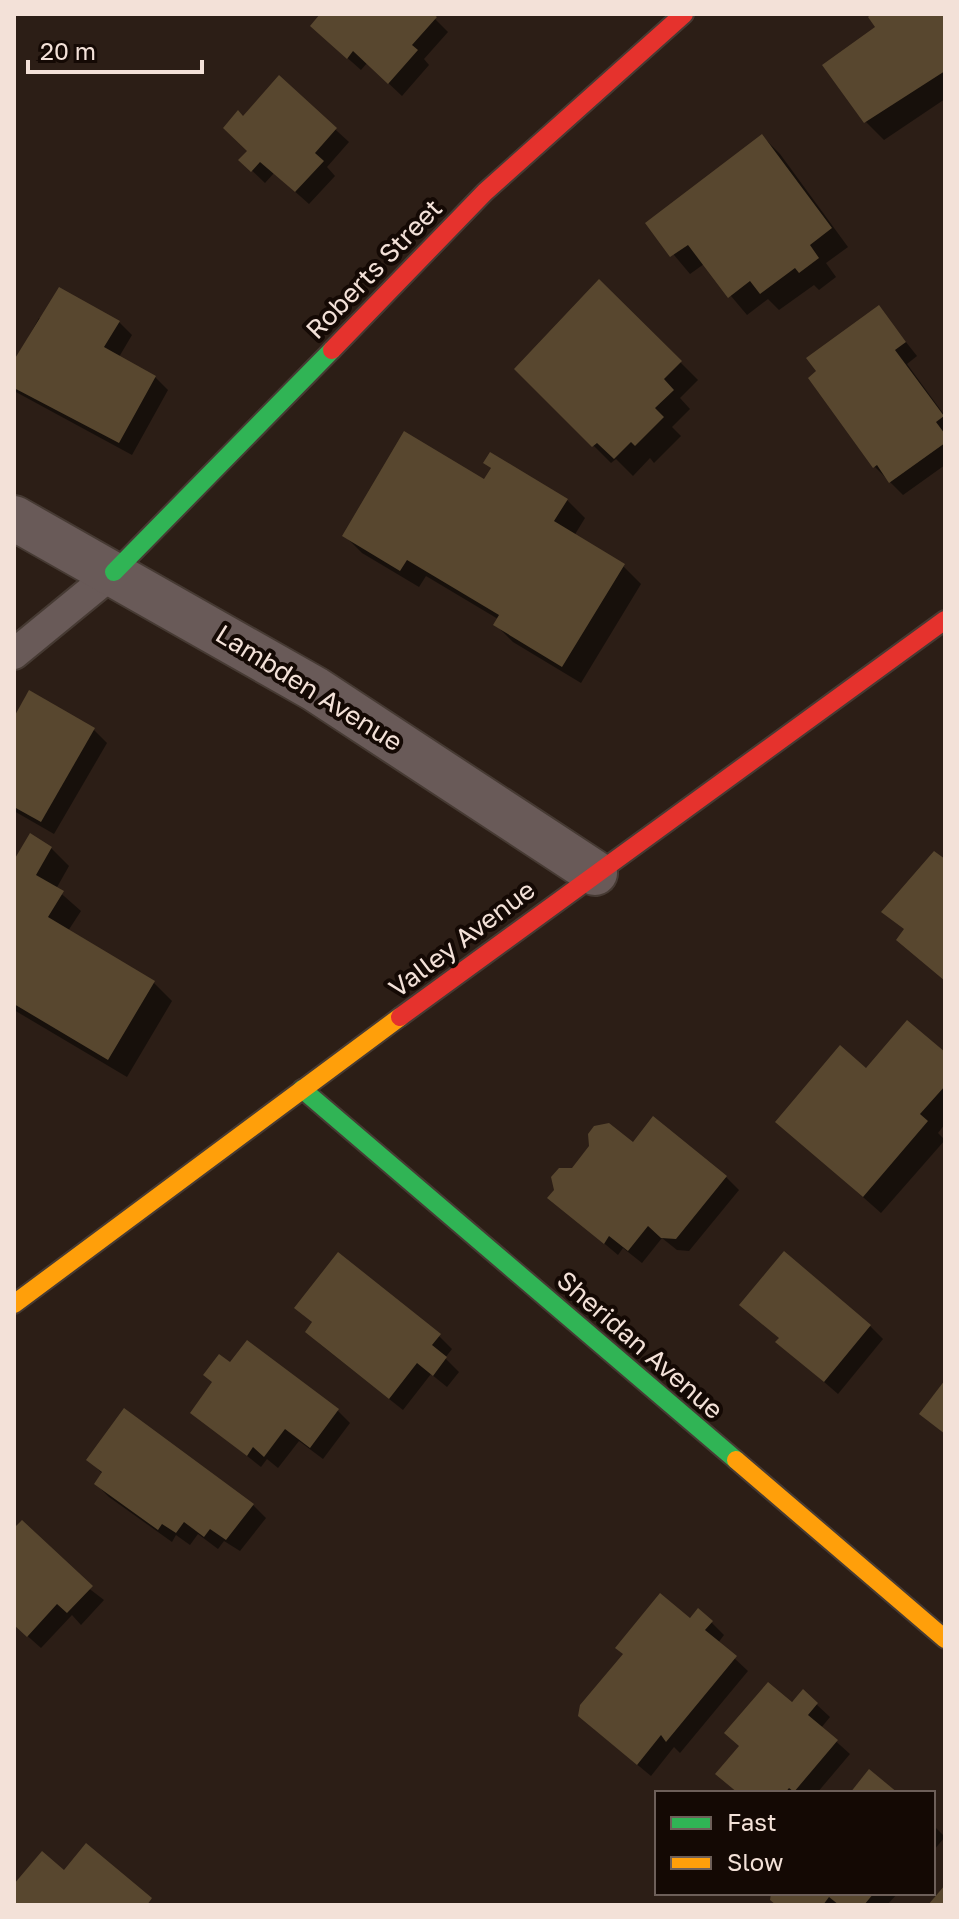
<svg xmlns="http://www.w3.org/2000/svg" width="959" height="1919" font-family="'Golos Text',sans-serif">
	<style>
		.shadow { fill: #0007 }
		.building { fill: #58472f }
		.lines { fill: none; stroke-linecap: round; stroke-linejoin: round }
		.lane-casing { stroke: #463a33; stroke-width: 34 }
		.street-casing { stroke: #463a33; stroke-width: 48 }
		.fast-casing { stroke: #463a33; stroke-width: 22 }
		.slow-casing { stroke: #463a33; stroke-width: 22 }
		.jam-casing { stroke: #463a33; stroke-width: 22 }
		.lane { stroke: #695a58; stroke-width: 30 }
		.street { stroke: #695a58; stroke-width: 44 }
		.fast { stroke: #30b455; stroke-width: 18 }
		.slow { stroke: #ff9f0a; stroke-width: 18 }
		.jam { stroke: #e5322d; stroke-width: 18 }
		.labels { text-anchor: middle; stroke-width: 8; stroke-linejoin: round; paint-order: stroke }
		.street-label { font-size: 26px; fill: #f3e1d8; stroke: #140904 }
	</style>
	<rect width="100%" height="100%" fill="#2c1e16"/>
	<!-- shadow -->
	<g class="shadow">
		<polygon points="323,14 430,14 448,32 424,59 429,65 402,96 367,63 361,70 326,39"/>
		<polygon points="875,14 945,14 945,99 884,140 866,122 878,27"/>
		<polygon points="279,78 349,142 327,167 335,176 309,204 274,173 265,183 241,160 250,151 243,118"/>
		<polygon points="762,136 780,154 848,247 826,263 836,277 819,290 814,285 779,310 768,299 747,315 704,264 690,274 648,224"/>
		<polygon points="599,281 698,380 680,398 690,409 672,427 681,436 654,463 650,458 633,476 616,459 611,463 517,369"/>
		<polygon points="879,308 917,356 907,364 945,416 945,465 903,495 874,466"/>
		<polygon points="39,318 119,322 132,335 119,357 155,377 168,390 132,455 14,391 14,364"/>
		<polygon points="485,462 567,500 585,518 574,536 623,566 641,584 581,683 513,642 495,624 498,619 426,576 419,587 362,553 344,535 484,482 492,469"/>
		<polygon points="14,721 94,730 107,743 54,834 14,811"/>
		<polygon points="51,848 69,866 56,889 81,911 68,931 154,983 172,1001 127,1077 14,1010 14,863"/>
		<polygon points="945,1055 945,1124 938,1133 945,1140 881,1213 777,1121"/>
		<polygon points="633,1145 726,1177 739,1190 689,1251 677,1250 662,1238 642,1263 623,1248 618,1255 550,1198 573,1170"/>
		<polygon points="296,1307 439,1336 452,1349 445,1358 459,1372 447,1387 431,1374 403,1410 320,1344 307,1331 314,1324"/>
		<polygon points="870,1326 883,1339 838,1394 778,1342"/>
		<polygon points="230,1365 337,1410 350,1423 323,1459 299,1441 278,1468 267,1459 261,1467 193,1413"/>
		<polygon points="89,1460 253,1505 266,1518 240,1551 224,1541 218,1549 198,1534 190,1545 176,1535 172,1542 109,1497 96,1484 103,1474"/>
		<polygon points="14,1531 104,1600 81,1625 72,1615 41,1648 14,1624"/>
		<polygon points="690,1621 711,1622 724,1635 718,1643 748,1671 680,1753 674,1747 651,1776 594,1729"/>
		<polygon points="803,1692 830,1717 821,1728 850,1754 817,1793 738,1793 741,1747"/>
		<polygon points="933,1825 945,1837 933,1851"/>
		<polygon points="773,1893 898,1893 887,1905 778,1905"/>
	</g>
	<!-- building -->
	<g class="building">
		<polygon points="320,14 433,14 437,17 412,45 418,50 388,84 353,51 347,59 310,26"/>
		<polygon points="871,14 945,14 945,71 864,123 822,65 875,27 868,17"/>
		<polygon points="279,75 337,128 315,153 324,161 295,192 260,162 251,172 238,160 247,151 223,128 238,110 243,116"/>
		<polygon points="762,134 832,228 810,245 819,258 799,273 795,268 760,294 750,281 728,298 688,245 670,257 645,223"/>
		<polygon points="599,279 682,361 664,379 674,390 655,408 664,417 635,446 631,442 614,459 597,443 592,447 514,369"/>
		<polygon points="59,287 120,321 104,347 156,376 119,443 14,388 14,360"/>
		<polygon points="879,305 906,342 895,350 944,416 936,422 945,434 945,443 889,483 877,465 873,468 808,378 816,371 806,358"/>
		<polygon points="404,431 484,479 491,468 483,463 490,452 568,499 554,521 625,564 562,667 493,625 499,615 407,560 400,571 342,536"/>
		<polygon points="29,690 95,728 41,822 14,807 14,717"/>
		<polygon points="30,833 52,847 36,875 64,891 48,917 155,981 108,1060 14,1004 14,860"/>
		<polygon points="934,851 945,859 945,981 896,940 904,929 881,912"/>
		<polygon points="907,1020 945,1052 945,1086 920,1114 928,1121 863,1197 775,1122 840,1045 866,1068"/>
		<polygon points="653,1116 727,1176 676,1239 661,1238 648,1226 628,1251 609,1236 604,1244 547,1198 554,1190 551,1177 559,1168 572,1168 589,1146 588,1134 594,1126 609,1123 633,1142"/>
		<polygon points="784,1251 871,1325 824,1382 775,1342 779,1338 739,1305"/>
		<polygon points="338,1252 441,1334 432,1345 447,1357 433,1376 417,1363 389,1399 305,1332 312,1322 294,1308"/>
		<polygon points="247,1340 339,1409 310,1448 285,1429 264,1457 253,1447 247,1456 190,1413 212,1382 203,1375 219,1354 230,1362"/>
		<polygon points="945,1380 945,1434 919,1414"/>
		<polygon points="124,1408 254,1504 226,1540 210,1529 204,1537 184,1522 176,1533 162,1524 158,1530 94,1484 102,1472 86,1460"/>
		<polygon points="22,1520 93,1586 67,1613 57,1604 27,1637 14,1625 14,1528"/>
		<polygon points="660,1593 690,1618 698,1608 713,1621 705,1630 737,1656 666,1742 661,1735 637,1765 578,1716 580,1705 623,1654 615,1648"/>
		<polygon points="768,1682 792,1702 803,1689 818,1703 808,1715 838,1740 794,1792 789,1788 785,1793 738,1793 715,1774 739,1746 724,1733"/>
		<polygon points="869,1769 898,1793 850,1793"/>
		<polygon points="86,1843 152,1898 147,1905 14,1905 14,1884 42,1851 64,1870"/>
		<polygon points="945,1885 945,1905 928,1905"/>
		<polygon points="771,1893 874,1893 864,1905 839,1905 829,1897 823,1905 776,1905 770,1900"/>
	</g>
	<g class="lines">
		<!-- lane casing -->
		<g class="lane-casing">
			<polyline id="lane" points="14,654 114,572"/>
		</g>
		<!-- street casing -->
		<g class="street-casing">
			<polyline id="street" points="14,518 315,689 595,873"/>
		</g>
		<!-- fast casing -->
		<g class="fast-casing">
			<g id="fast">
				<polyline points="114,572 332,350"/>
				<polyline points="302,1089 736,1460"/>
			</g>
		</g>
		<!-- slow casing -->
		<g class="slow-casing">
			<g id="slow">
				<polyline points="14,1304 400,1017"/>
				<polyline points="736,1460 945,1639"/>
			</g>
		</g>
		<!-- jam casing -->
		<g class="jam-casing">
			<g id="jam">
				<polyline points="332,350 485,192 684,14"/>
				<polyline points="400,1017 945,620"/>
			</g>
		</g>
		<!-- lane -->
		<use href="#lane" class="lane"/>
		<!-- street -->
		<use href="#street" class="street"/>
		<!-- fast -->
		<use href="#fast" class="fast"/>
		<!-- slow -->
		<use href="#slow" class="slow"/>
		<!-- jam -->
		<use href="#jam" class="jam"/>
	</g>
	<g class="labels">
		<!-- street labels -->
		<g class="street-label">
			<text transform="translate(374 269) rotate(-46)" y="9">Roberts Street</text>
			<text transform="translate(309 688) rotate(32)" y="9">Lambden Avenue</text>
			<text transform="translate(462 939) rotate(-37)" y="9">Valley Avenue</text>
			<text transform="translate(640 1345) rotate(41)" y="9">Sheridan Avenue</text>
		</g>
	</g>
	<!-- border -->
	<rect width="959" height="1919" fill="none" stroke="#f3e1d8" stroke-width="32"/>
	<!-- legend -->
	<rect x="655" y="1791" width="280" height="104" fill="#140904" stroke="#6d5f59" stroke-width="2"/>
	<rect x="671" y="1817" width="40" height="12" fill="#30b455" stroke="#6d5f59" stroke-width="2"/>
	<text x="727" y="1831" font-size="24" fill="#f3e1d8">Fast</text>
	<rect x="671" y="1857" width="40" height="12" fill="#ff9f0a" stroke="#6d5f59" stroke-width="2"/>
	<text x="727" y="1871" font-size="24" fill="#f3e1d8">Slow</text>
	<!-- scale -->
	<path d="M28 60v12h174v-12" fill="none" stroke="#f3e1d8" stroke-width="4"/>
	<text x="40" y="60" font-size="24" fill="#f3e1d8" stroke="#140904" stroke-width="6" paint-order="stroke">20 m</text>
</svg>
